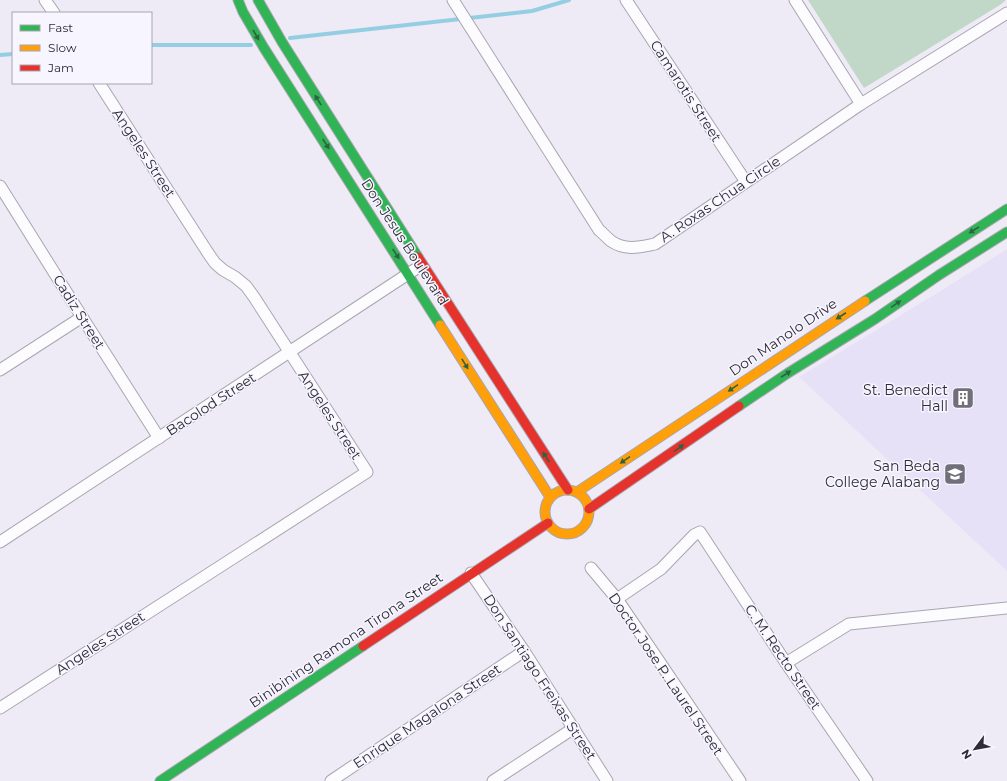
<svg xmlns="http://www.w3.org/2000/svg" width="1007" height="781" font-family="Montserrat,sans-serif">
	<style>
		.built { fill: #e7e1f8 }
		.green { fill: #c1d7c7 }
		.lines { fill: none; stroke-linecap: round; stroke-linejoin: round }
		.stream { stroke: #94cee3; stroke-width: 4 }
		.street-casing { stroke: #a8a6af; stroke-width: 13 }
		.fast-casing { stroke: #a8a6af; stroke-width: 11 }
		.slow-casing { stroke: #a8a6af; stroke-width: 11 }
		.jam-casing { stroke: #a8a6af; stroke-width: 11 }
		.street { stroke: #fcfcfe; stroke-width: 11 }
		.fast { stroke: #30b455; stroke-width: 9 }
		.slow { stroke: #ff9f0a; stroke-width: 9 }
		.jam { stroke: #e5322d; stroke-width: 9 }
		.oneway { fill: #2f6242 }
		.labels { text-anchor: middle; stroke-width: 3; stroke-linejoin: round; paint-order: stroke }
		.street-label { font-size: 14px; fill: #2e2c35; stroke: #f7f5ff }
		.poi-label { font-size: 14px; fill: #2e2c35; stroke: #f7f5ff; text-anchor: end }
	</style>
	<rect width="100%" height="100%" fill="#eeebf7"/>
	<!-- built -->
	<polygon class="built" points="1007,249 1007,571 799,377 947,287"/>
	<!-- green -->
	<polygon class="green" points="808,0 1006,0 1000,5 864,88"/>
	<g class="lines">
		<!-- stream -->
		<g class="stream">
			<polyline points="290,38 532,11 569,0"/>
			<polyline points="151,45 251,45"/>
			<polyline points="0,55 13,54"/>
		</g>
		<!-- street casing -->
		<g class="street-casing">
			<g id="street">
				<polyline points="45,0 54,13"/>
				<path d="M453 0 599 230C603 233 607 238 611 241 625 251 640 247 655 244L861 104 1007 13"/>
				<polyline points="626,0 746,182"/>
				<polyline points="795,0 861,104"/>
				<polyline points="0,186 82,317 159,438"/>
				<polyline points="0,370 82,317"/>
				<polyline points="0,542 414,270"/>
				<polyline points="591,568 617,599 740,781"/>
				<polyline points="471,573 524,651 607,781"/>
				<polyline points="617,599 661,569 694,535 700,532 786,663 867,781"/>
				<polyline points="786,663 849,624 1007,608"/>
				<polyline points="0,708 367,472 254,297 246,286 235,277 223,270 215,263 208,253 99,83"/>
				<polyline points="331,781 524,651"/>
				<polyline points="493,781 574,728"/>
			</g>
		</g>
		<!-- fast casing -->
		<g class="fast-casing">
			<g id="fast">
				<polyline points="238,0 243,12 264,48 440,325"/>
				<polyline points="258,0 282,42 418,257"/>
				<polyline points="865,301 1007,209"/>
				<polyline points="739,406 788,373 875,319 939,275 1007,232"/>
				<polyline points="160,781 363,646"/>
			</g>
		</g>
		<!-- slow casing -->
		<g class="slow-casing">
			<g id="slow">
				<polyline points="440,325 550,497"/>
				<circle cx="567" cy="512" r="22"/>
				<polyline points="577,492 865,301"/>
			</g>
		</g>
		<!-- jam casing -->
		<g class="jam-casing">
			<g id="jam">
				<polyline points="418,257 568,490"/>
				<polyline points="589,509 739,406"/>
				<polyline points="363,646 548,523"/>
			</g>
		</g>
		<!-- street -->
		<use href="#street" class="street"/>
		<!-- fast -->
		<use href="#fast" class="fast"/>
		<!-- slow -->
		<use href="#slow" class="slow"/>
		<!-- jam -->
		<use href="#jam" class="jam"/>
	</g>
	<!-- one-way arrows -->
	<defs><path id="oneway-solid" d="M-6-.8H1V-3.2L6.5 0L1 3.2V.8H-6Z"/></defs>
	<g class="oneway">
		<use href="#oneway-solid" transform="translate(256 35) rotate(60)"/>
		<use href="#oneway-solid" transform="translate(318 100) rotate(-122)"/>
		<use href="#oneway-solid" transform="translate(326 144) rotate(57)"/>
		<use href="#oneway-solid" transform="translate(974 230) rotate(148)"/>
		<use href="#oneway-solid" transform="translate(396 254) rotate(57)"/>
		<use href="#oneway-solid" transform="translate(896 304) rotate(-35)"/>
		<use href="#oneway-solid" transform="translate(841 316) rotate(147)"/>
		<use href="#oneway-solid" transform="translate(465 364) rotate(58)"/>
		<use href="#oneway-solid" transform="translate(786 374) rotate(-33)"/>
		<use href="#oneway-solid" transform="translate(733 388) rotate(146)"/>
		<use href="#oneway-solid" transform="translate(679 448) rotate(-34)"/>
		<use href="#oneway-solid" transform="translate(546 457) rotate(-123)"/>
		<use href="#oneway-solid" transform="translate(625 460) rotate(146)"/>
	</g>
	<!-- icons -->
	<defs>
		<g id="building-square" transform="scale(1.15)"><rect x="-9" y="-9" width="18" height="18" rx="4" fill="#716f79" stroke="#f7f5ff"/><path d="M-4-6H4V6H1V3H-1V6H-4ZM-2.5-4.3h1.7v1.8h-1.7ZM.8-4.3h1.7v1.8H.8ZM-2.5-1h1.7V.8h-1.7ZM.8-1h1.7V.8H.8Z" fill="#fff"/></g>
		<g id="university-square" transform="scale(1.15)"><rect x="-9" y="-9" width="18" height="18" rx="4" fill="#716f79" stroke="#f7f5ff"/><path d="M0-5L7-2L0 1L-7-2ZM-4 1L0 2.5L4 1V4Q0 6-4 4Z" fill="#fff"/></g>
	</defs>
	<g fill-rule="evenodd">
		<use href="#building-square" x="963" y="398"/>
		<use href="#university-square" x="955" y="474"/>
	</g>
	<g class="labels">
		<!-- street labels -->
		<g class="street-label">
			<text transform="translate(686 91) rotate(57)" y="5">Camarotis Street</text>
			<text transform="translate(144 153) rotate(57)" y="5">Angeles Street</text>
			<text transform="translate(720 199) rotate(-34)" y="5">A. Roxas Chua Circle</text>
			<text transform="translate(405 242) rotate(57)" y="5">Don Jesus Boulevard</text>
			<text transform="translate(79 312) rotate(58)" y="5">Cadiz Street</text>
			<text transform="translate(783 337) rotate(-34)" y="5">Don Manolo Drive</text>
			<text transform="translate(211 404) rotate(-33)" y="5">Bacolod Street</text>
			<text transform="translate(330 415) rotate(57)" y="5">Angeles Street</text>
			<text transform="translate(346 640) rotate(-34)" y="5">Binibining Ramona Tirona Street</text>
			<text transform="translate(100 643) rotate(-33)" y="5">Angeles Street</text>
			<text transform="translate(783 657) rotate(56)" y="5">C. M. Recto Street</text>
			<text transform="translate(666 674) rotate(56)" y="5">Doctor Jose P. Laurel Street</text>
			<text transform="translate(540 677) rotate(57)" y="5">Don Santiago Freixas Street</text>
			<text transform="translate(427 716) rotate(-34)" y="5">Enrique Magalona Street</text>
		</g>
		<!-- poi labels -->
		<g class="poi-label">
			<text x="948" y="395">St. Benedict<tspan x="948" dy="16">Hall</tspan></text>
			<text x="940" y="471">San Beda<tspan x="940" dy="16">College Alabang</tspan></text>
		</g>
	</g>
	<!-- legend -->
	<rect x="12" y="12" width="140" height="72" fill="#f7f5ff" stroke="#a7a5ae"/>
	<rect x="20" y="25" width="20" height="6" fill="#30b455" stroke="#a7a5ae"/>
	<text x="48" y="32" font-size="12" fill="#2e2c35">Fast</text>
	<rect x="20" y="45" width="20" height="6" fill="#ff9f0a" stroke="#a7a5ae"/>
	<text x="48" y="52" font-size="12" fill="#2e2c35">Slow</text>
	<rect x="20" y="65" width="20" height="6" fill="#e5322d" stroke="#a7a5ae"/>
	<text x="48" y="72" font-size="12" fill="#2e2c35">Jam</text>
	<!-- north arrow -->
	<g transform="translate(975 749) rotate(238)" stroke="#f7f5ff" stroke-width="3" paint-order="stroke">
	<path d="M0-3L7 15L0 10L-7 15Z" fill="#2e2c35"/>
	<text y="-6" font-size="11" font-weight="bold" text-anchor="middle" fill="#2e2c35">N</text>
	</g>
</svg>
